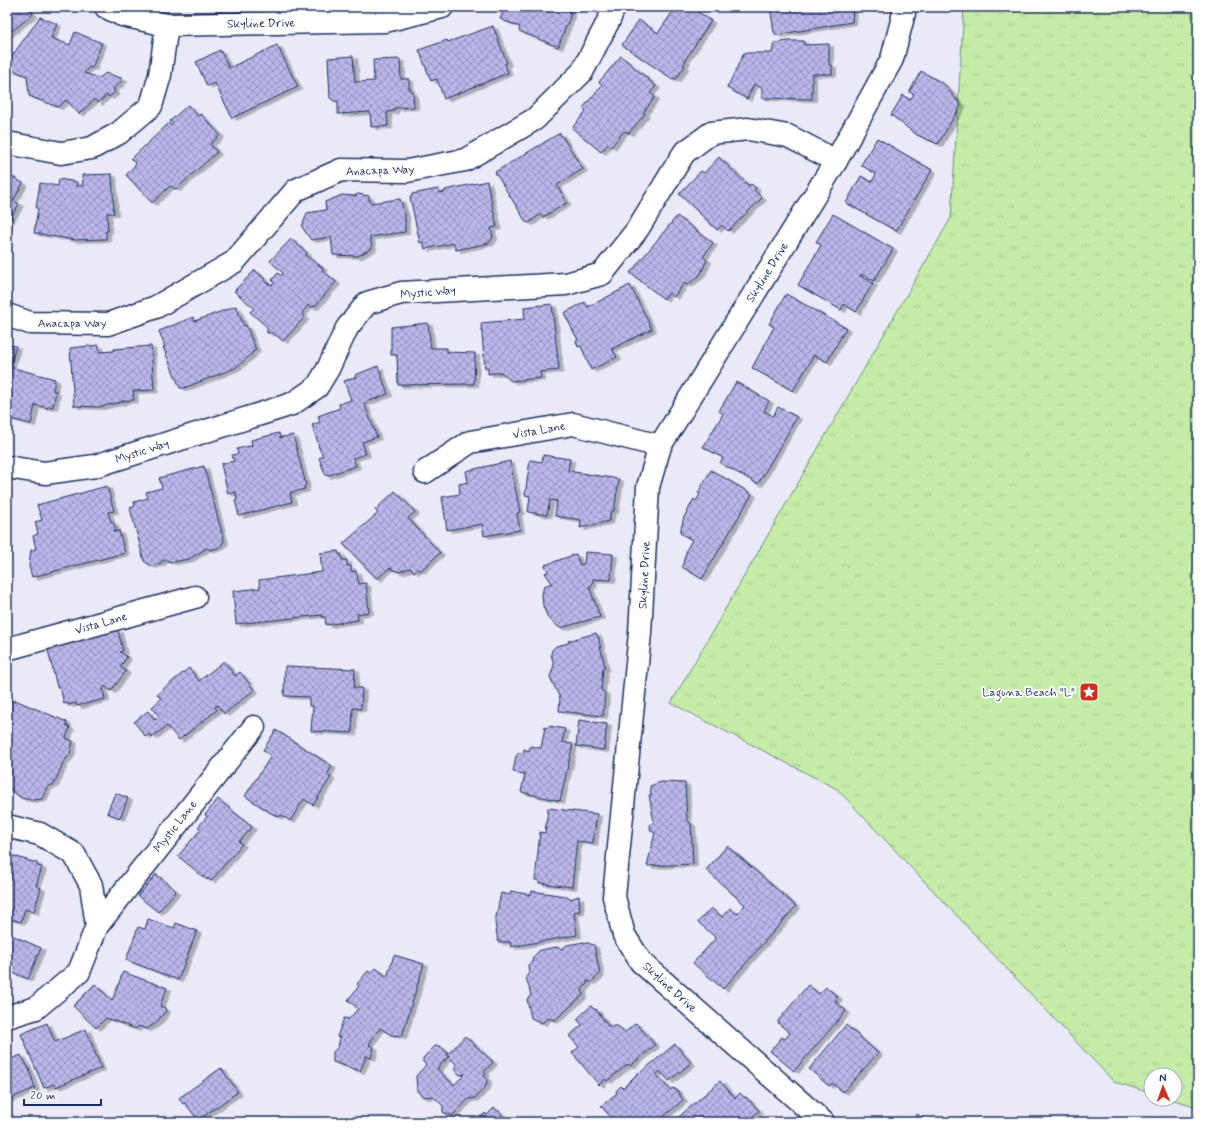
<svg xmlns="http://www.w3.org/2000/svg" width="1205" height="1129" font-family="Mynerve,sans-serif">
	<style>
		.grass { fill: url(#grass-tufts); stroke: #708e82 }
		.building { fill: url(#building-cross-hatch); stroke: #1b2f5e; fill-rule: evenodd; filter: url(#shadow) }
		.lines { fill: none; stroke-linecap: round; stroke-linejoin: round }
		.minor-casing { stroke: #1b2f5e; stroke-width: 25 }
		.minor { stroke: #fff; stroke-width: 22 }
		.labels { text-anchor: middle; stroke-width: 4; stroke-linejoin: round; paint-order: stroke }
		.street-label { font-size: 12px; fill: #1b2f5e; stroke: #fff }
		.poi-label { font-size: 12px; fill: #1b2f5e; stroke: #fff; text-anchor: end }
	</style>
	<defs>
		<pattern id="grass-tufts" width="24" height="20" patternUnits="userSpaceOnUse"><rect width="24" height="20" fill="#c4eca7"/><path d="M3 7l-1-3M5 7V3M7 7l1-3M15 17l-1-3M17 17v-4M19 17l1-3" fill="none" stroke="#a8cb92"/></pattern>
		<pattern id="building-cross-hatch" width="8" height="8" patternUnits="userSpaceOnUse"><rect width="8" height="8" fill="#bab6e8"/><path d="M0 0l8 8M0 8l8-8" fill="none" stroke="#9694bf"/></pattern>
		<filter id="shadow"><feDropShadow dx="4.5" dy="2.5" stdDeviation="0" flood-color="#0004"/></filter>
	</defs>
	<rect width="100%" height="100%" fill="#eae9f8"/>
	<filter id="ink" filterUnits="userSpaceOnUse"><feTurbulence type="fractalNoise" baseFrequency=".025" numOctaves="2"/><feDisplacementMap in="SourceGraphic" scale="8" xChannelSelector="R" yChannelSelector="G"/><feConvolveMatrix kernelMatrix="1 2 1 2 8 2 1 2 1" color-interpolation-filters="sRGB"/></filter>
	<g filter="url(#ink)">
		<!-- grass -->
		<polygon class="grass" points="964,7 1198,7 1198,1107 1170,1099 1175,1099 1175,1075 1151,1075 1151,1093 1114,1082 837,789 671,703 951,218"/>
		<!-- building -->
		<g class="building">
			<polygon points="7,7 27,7 33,14 7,35"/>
			<polygon points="505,7 571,7 569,13 571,14 558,47 519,31 520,27 500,19"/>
			<polygon points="676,7 691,7 711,21 685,60 686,61 683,65 685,66 676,79 673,78 672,79 622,45 639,20 658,33"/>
			<polygon points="770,7 853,7 852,22 776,35 774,32"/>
			<polygon points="40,17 57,24 51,38 70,45 75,32 102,43 92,68 89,67 84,73 99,78 106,73 124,79 113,89 115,92 109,97 107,95 98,103 95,99 79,114 66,100 58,107 29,96 27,76 7,68 7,63"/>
			<polygon points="493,26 507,63 505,64 508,73 444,99 437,79 431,81 419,50 447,40 448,42"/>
			<polygon points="788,41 804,41 804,45 829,44 829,65 832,65 832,74 812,74 812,99 762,98 762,88 754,84 747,99 727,88 744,53 772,53 774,43"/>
			<polygon points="277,45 298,87 232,118 215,83 207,86 196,62 220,50 229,68"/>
			<polygon points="353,56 355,82 374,81 373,60 400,59 401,79 409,79 409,87 411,92 413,92 414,107 394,108 394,111 387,112 388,126 371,127 370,112 338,114 338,101 334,101 330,98 328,58"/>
			<polygon points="621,56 656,86 650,93 655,97 643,113 645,114 629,133 624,131 611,147 608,144 601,152 572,128 586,111 583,108 602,85 599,82"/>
			<polygon points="921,71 944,84 961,105 938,144 917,135 891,115 903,95 910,100 914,94 909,92"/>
			<polygon points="188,105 198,116 201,114 220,135 210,144 217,152 176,189 170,186 152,203 126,175 136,164 131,159 169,123 171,126 173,124 170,121"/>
			<polygon points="560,133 583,169 557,185 567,203 543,217 541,214 529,223 526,222 495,172"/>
			<polygon points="877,138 932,170 896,231 846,203 861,176 872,182 876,174 861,165"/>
			<polygon points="719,157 749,186 751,184 756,188 754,190 762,198 728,231 722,225 717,230 679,194 701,171 704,173"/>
			<polygon points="7,174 23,183 13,201 19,204 7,224"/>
			<polygon points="112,174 114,213 107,213 108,231 106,231 106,239 75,240 34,233 38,209 36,208 40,183 58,186 59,179 77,182 76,186 83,186 82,175"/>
			<polygon points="487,181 497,227 491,228 493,237 489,243 456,250 454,243 425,249 423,242 420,243 410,197 412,196 412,194 438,189 439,193 445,192 445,190"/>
			<polygon points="358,194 369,196 370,203 400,199 405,214 405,232 370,237 372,248 358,256 333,255 331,237 311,240 302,227 307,213 326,210 325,202 342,195 354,196"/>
			<polygon points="833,214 893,249 874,281 861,274 860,276 873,283 856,312 844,304 841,310 798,285 821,245 816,242"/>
			<polygon points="677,216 713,243 703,257 707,260 700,275 687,285 684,283 674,297 669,293 664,299 630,273"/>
			<polygon points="291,239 307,253 305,255 323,268 322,270 336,282 315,306 311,307 308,305 302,313 304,318 283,341 273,333 267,333 267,327 250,312 254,308 234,291 255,270 265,279 265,282 272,285 274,283 272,280 278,273 281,276 283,273 270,261"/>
			<polygon points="630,285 652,329 612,349 617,357 591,370 581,346 578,347 576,341 578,340 564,313 585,302 588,307"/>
			<polygon points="786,294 846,328 827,362 814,355 793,391 752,368 774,327 769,324"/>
			<polygon points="552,304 559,370 540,372 541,378 511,381 501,372 488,374 488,368 485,369 481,323 525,319 524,307"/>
			<polygon points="236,306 244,326 246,325 256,350 252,352 252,354 235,368 184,388 180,388 163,347 165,347 159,331 193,317 195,321"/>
			<polygon points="428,323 431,348 447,348 447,352 475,353 474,384 398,385 397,355 391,355 391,327"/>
			<polygon points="7,344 16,346 10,367 55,379 53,391 56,391 53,407 49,406 48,408 35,405 31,424 7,418"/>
			<polygon points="99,345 99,352 114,351 114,349 151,346 154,390 133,391 134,400 122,401 122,402 99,407 74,406 70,348"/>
			<polygon points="378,366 388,394 364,403 377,437 362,442 366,454 353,458 356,466 326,476 319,458 323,456 318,446 319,446 312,425 320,422 318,416 340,408 339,404 351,400 344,381 356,377 355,375"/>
			<polygon points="736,382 769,401 764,411 773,416 778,407 797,417 758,484 720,463 723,458 703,447 723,414 719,411"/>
			<polygon points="279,433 280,438 293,435 306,485 304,486 305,489 290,493 292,502 239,516 235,500 237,500 236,492 228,494 221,464 234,461 232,455 238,454 237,449 249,446 252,447 251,440"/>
			<polygon points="543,455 570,459 568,471 619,479 614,511 611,511 609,521 580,528 581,520 555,516 557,501 550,500 547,515 528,512 530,496 525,495 530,460 542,462"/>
			<polygon points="510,461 520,512 517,513 520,530 484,536 482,524 447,530 442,497 460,494 459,484 468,482 466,471"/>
			<polygon points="204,466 224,541 220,547 211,550 207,548 189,559 173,562 163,560 161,563 151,566 144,561 130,508 135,506 134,502 148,498 146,492 162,488 159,478"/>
			<polygon points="711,470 752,494 702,579 682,567 687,549 692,540 680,533 684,517 694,499 696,501 700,494 698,493"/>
			<polygon points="107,486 114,511 108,512 111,522 113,522 116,530 113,531 114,532 119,531 125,553 32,577 29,566 31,550 36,549 33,536 38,534 35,522 42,520 37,505"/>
			<polygon points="395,491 415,512 408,518 440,553 420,571 418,569 414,572 410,568 399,572 389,568 377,579 343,544 378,513 375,510"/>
			<polygon points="338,551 339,554 341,554 342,560 347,560 347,566 351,566 351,572 356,571 359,584 366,583 369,612 357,614 358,620 326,625 325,617 322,617 322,615 236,624 233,591 260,588 259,580 322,572 320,553"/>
			<polygon points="585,552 613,554 611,580 593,579 592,586 589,586 600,617 560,628 548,618 543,606 542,594 544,586 552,583 545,573 548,572 545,565 576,554 580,565 584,564"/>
			<polygon points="112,630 112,632 118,630 123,651 120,652 127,657 120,667 126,671 111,691 105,686 103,689 105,699 77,706 76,703 68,705 68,703 64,704 60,687 57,687 47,646"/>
			<polygon points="596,633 598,636 605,668 603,669 601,690 605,693 603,716 559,711 560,698 550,677 554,665 551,654 552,650 556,646 569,643 568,641"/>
			<polygon points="224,661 235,676 240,672 254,690 224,714 217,705 215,707 217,710 179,740 167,726 152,737 149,734 146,737 134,722 148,711 155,720 159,716 152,707 161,699 157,694 189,668 199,681"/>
			<polygon points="285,666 355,669 354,688 362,688 361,709 353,708 352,733 311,731 313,706 309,706 309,697 284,696"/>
			<polygon points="7,698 14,702 15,700 67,722 66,725 70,727 66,738 73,741 70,754 63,763 54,784 47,787 42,799 32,800 21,798 7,787"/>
			<polygon points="579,720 607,724 604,750 576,746"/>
			<polygon points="549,726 565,729 562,742 573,744 560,801 521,792 525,774 513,772 516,756 519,753 523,754 524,749 529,751 530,746 541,748 545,727 548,728"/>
			<polygon points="276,730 332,766 327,775 331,777 313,805 304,799 290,821 281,815 279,817 269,812 245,796 271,756 263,750"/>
			<polygon points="661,782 685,783 687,820 691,824 693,864 647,866 655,833 651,831 650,827 651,824 654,822 649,795 651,795 650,786"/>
			<polygon points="115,793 128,798 120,818 107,813"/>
			<polygon points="218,799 252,827 239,842 242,844 211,881 208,878 207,880 178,856 201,829 198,827 207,817 205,815"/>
			<polygon points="548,808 597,814 593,843 577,841 572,887 539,883 539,880 535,880 540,832 545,833"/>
			<polygon points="727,846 796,906 723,989 693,963 716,938 698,922 711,908 722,917 730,908 737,914 745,905 706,870"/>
			<polygon points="10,855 37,863 37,866 42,867 36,886 41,888 34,912 25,909 21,922 7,918 7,857 9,857"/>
			<polygon points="156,874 176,891 158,912 138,896"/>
			<polygon points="511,891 531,895 532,891 565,896 570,899 579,896 580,911 574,912 577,935 511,947 510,942 498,942 495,922 501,893 510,895"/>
			<polygon points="148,919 174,928 176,923 197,931 178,980 126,960 138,927 145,929"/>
			<polygon points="7,933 41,948 28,979 7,970"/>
			<polygon points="584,942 594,945 600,974 591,982 587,981 587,984 582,989 583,995 555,1020 547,1018 542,1023 531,1018 527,999 531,995 526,977 529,973 528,965 533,961 532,958 540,950 556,947 562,949 567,945"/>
			<polygon points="394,955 424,964 402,1036 391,1035 380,1028 371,1041 369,1045 374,1047 371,1058 365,1056 365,1060 360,1071 333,1062 333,1052 338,1047 340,1038 337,1037 344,1018 349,1019 358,1009 348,1000 359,986 357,984 368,971 371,973 376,968 387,977"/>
			<polygon points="123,972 167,988 160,1006 165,1008 166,1011 156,1023 147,1029 138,1026 136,1029 106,1018 96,1028 73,1006 95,984 112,1001"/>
			<polygon points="808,985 819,994 826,987 838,997 835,1001 846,1011 794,1071 770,1051 782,1037 785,1039 790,1033 778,1023 778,1021"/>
			<polygon points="591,1006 595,1010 596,1009 608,1026 618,1026 624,1033 636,1023 655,1045 630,1066 628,1064 607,1081 605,1079 599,1085 572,1053 579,1047 569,1036 582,1025 577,1019"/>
			<polygon points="47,1023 55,1042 86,1029 101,1068 56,1087 54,1084 44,1088 21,1034"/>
			<polygon points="846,1025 878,1053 843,1092 832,1083 829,1086 809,1069"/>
			<path d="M465 1036 493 1062 484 1072 486 1074 484 1076 487 1079 486 1086 475 1098 468 1099 453 1115H448L443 1112V1106L433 1096 423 1097 417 1091 416 1076 426 1065 423 1062V1058L435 1046H440L448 1053 447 1055ZM447 1055 456 1064V1071L460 1075 465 1074 454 1085 437 1069 448 1057Z"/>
			<polygon points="675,1044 691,1063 669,1081 660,1071 656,1075 670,1090 673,1088 677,1090 683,1100 657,1122 615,1122 601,1106 617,1093 616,1091 621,1086 623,1088 638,1073 640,1073"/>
			<polygon points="21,1055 29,1069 35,1088 7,1100 7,1061"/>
			<polygon points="221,1068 238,1092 198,1120 185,1103 183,1104 179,1098"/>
			<polygon points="720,1081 735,1098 740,1093 745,1098 746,1097 759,1111 746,1122 673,1122"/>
			<polygon points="494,1108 500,1112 506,1122 471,1122 474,1119 476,1121 485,1113 487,1115"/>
			<polygon points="7,1110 12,1121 9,1122 7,1122"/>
			<polygon points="917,1114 928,1122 910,1122"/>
		</g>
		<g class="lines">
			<!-- minor casing -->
			<g class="minor-casing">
				<g id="minor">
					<polyline points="106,7 122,15 167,25 385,21 442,7"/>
					<polyline points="7,143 61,153 92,148 119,133 151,106 160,75 167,25"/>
					<polyline points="7,315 30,323 108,324 156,307 234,262 296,190 341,170 407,171 465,160 535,119 582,72 609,20 614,7"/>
					<polyline points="7,467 45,473 95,466 292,404 317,387 328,369 347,328 367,303 401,293 566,284 602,274 637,230 684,153 711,133 748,129 788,136 836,161"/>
					<polyline points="425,472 470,442 573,424 660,446"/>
					<polyline points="7,649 195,597"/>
					<polyline points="7,826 40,834 74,854 91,885 97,926 79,972 36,1008 7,1017"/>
					<polyline points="97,926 254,727"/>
					<polyline points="823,1122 641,962 624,935 614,897 640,633 648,487 660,446 836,161 892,59 904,13 904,7"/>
				</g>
			</g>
			<!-- minor -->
			<use href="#minor" class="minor"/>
		</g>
	</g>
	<!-- icons -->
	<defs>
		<g id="sight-square" transform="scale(1)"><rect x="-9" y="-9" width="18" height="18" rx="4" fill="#c8321e" stroke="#fff"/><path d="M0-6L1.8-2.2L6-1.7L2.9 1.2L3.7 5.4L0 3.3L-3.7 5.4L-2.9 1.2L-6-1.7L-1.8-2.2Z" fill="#fff"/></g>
	</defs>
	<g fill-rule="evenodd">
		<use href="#sight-square" x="1089" y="692"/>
	</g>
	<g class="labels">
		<!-- street labels -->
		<g class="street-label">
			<text transform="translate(261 23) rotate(-1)" y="4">Skyline Drive</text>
			<text transform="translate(380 170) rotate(-2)" y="4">Anacapa Way</text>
			<text transform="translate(767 272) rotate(-58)" y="4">Skyline Drive</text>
			<text transform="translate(428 292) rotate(-5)" y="4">Mystic Way</text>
			<text x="72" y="327">Anacapa Way</text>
			<text transform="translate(539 430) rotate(-10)" y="4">Vista Lane</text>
			<text transform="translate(142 451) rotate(-18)" y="4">Mystic Way</text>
			<text transform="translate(644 575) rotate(-87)" y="4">Skyline Drive</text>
			<text transform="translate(101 623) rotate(-16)" y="4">Vista Lane</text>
			<text transform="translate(175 826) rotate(-52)" y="4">Mystic Lane</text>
			<text transform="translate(670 987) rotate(42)" y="4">Skyline Drive</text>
		</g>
		<!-- poi labels -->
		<g class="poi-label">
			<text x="1075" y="696">Laguna Beach "L"</text>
		</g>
	</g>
	<!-- margin -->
	<rect width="1205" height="1129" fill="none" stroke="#fff" stroke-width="24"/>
	<rect x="12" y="12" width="1181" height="1105" fill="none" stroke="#1b2f5e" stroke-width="1.5" filter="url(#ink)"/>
	<!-- north arrow -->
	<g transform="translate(1163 1087) rotate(358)"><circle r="19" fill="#ffffff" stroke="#a4acbf"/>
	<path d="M0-3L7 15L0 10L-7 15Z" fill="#c8321e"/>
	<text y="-6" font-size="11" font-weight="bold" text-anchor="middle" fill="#1b2f5e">N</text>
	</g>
	<!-- scale -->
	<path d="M24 1099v6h77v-6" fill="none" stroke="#1b2f5e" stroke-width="2"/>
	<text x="30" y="1099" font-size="12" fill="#1b2f5e" stroke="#ffffff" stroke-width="3" paint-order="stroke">20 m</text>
</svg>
